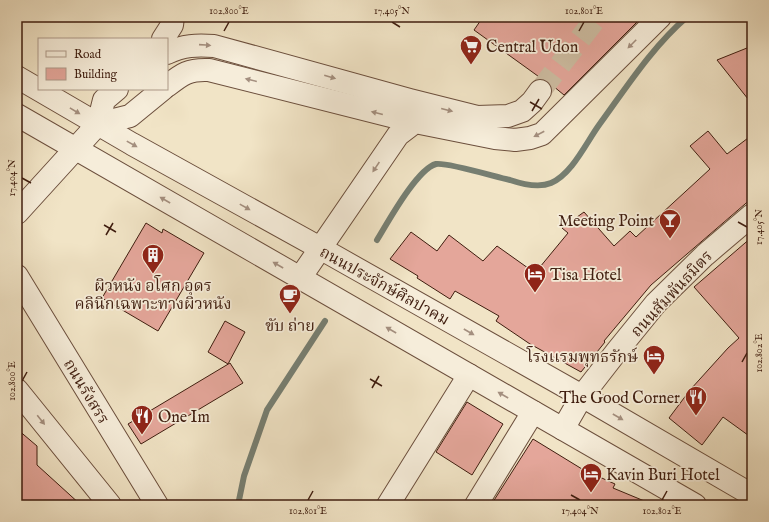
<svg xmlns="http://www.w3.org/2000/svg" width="769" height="522" font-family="'IM FELL English','Noto Serif Thai',serif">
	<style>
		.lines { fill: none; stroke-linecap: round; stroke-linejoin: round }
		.stream { stroke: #767e71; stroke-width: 6 }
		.building { fill: #e4a69a; stroke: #3f1d0f }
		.minor-tunnel { stroke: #cdbca1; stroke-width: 22; stroke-dasharray: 22 11; stroke-linecap: butt }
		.minor-casing { stroke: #6c4f3d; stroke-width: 24 }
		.minor { stroke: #f6edda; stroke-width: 22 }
		.oneway { fill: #a48f7f }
		.ticks { fill: none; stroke: #3f1d0f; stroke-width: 1.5 }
		.labels { text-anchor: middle; stroke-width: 3.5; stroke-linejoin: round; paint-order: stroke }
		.poi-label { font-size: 16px; fill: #3f1d0f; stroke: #f6edda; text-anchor: start }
		.street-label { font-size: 16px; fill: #3f1d0f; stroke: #f6edda }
		.neatline { fill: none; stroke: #3f1d0f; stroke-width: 1.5 }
		.ticks-label { font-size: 10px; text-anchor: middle; fill: #3f1d0f }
	</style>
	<rect width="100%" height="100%" fill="#f1e4c6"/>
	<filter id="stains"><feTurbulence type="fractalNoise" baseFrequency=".005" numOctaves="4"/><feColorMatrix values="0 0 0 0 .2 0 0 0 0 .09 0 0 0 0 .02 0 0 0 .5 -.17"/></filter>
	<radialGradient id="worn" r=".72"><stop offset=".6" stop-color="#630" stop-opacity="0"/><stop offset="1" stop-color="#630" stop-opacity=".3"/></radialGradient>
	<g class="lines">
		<!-- stream -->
		<g class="stream">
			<path d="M377 240C388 222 417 169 436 164 447 162 496 177 510 180 522 184 539 188 551 183 572 174 586 143 599 125 626 88 652 47 687 17"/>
			<polyline points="238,505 244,476 267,410 325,321"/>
		</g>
	</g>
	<!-- building -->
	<g class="building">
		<polygon points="483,17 642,17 564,95 547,81 542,79 474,30"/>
		<polygon points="752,46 752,104 717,60"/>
		<polygon points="708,131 727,154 752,135 752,198 651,285 604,341 605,342 581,372 530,344 496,321 499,316 455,291 450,299 417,278 418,276 390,259 411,232 437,251 449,235 483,261 497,246 535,273 568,233 562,228 584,212 614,246 630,231 636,237 710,169 690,146"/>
		<polygon points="146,223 162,233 163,229 204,253 158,331 102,298"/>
		<polygon points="752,237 752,438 723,417 702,445 669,418 690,390 728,348 739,338 694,287"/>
		<polygon points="225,321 245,332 228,364 208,352"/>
		<polygon points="230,363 243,383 141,444 128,424"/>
		<polygon points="467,402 503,424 472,475 436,452"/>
		<polygon points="17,429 37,446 37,465 81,505 17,505"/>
		<polygon points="533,439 582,469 615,484 613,488 654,505 491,505"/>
	</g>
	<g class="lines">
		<!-- minor-tunnel -->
		<polyline class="minor-tunnel" points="540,91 597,17"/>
		<!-- minor casing -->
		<g class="minor-casing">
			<g id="minor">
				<polyline points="163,39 172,25 173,17"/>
				<path d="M167 53C184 45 196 45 214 46L410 100 477 117 508 116 522 111 532 102 540 91"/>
				<polyline points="17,77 132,144 320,248 582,396 752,495"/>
				<path d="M167 86C182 74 189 69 209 70L415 122"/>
				<polyline points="17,115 695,505"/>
				<polyline points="98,124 130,116 163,89"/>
				<polyline points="17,213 98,124 104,100 117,89"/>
				<polyline points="17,276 157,505"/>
				<polyline points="300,278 398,135 415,122 495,138 515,140 530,138 542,134 660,17"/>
				<polyline points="17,390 110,505"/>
				<polyline points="563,429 582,396 617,351 656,303 705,255 752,215"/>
				<polyline points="388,505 469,375"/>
				<polyline points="476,505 533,412"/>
			</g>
		</g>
		<!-- minor -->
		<use href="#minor" class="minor"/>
	</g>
	<!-- one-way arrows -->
	<defs><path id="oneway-solid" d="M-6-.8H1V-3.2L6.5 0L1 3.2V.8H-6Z"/></defs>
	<g class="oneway">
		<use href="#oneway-solid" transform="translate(632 44) rotate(135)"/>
		<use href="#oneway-solid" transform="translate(205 45) rotate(4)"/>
		<use href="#oneway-solid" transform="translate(330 77) rotate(16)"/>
		<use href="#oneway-solid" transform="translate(251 80) rotate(-166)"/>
		<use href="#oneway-solid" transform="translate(447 110) rotate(14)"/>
		<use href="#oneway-solid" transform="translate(75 111) rotate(31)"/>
		<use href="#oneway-solid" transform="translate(377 113) rotate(-166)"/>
		<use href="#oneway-solid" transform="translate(539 134) rotate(152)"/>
		<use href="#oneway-solid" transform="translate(132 144) rotate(29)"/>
		<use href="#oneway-solid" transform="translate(376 167) rotate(124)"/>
		<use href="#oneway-solid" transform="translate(165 200) rotate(-150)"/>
		<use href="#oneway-solid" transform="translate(245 207) rotate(29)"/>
		<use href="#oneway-solid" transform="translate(278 265) rotate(-150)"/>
		<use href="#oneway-solid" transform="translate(391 330) rotate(-150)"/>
		<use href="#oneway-solid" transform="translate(469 332) rotate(30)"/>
		<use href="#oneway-solid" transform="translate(503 395) rotate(-150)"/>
		<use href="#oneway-solid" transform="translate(618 417) rotate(30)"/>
		<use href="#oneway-solid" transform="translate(41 420) rotate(51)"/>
	</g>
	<!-- ticks -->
	<path class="ticks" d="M392 22 400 27M224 31 229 22M579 31 584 22M530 102 542 109M532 111 539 99M22 178 31 183M738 222 747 227M104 225 116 232M106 235 113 223M742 362 747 353M370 379 382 386M22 381 27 372M372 388 379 376M571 495 580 500M308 500 313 491M662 500 667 491"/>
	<!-- icons -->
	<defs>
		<g id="supermarket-pin" transform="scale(1.15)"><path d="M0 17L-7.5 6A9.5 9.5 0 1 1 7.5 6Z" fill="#8f2418" stroke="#f6edda"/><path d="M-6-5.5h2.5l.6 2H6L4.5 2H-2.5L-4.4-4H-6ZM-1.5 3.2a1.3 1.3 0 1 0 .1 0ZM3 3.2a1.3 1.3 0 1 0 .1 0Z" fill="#fff"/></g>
		<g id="bar-pin" transform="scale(1.15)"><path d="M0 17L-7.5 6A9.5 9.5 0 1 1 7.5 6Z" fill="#8f2418" stroke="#f6edda"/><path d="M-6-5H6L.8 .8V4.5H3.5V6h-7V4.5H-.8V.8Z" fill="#fff"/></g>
		<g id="building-pin" transform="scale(1.15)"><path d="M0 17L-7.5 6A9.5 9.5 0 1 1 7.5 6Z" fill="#8f2418" stroke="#f6edda"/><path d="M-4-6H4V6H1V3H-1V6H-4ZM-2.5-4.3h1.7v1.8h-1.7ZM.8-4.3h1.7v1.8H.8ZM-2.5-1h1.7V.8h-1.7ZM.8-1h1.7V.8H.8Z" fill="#fff"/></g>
		<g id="hotel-pin" transform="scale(1.15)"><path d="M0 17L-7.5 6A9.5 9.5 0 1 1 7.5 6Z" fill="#8f2418" stroke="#f6edda"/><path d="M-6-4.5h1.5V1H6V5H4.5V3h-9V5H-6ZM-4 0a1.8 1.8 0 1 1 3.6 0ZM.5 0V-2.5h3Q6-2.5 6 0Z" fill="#fff"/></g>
		<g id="cafe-pin" transform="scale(1.15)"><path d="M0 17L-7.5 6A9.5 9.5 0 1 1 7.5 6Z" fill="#8f2418" stroke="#f6edda"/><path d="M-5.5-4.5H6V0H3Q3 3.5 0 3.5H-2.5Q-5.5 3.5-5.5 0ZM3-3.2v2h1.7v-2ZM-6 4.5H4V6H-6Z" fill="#fff"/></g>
		<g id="restaurant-pin" transform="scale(1.15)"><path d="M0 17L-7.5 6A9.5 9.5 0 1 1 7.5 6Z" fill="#8f2418" stroke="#f6edda"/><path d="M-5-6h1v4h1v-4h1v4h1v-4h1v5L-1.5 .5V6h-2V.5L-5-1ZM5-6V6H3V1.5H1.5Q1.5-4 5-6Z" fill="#fff"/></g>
	</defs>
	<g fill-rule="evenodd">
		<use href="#supermarket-pin" x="471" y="46"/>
		<use href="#bar-pin" x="670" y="220"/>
		<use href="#building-pin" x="153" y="255"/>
		<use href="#hotel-pin" x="535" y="274"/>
		<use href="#cafe-pin" x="290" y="295"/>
		<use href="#hotel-pin" x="654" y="356"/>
		<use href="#restaurant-pin" x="696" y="397"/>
		<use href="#restaurant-pin" x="142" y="416"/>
		<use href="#hotel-pin" x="591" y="474"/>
	</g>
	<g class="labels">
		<!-- poi labels -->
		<g class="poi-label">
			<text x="486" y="52">Central Udon</text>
			<text x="654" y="226" text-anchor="end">Meeting Point</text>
			<text x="550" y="280">Tisa Hotel</text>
			<text x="153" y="291" text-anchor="middle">ผิวหนัง อโศก อุดร<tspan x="153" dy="18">คลินิกเฉพาะทางผิวหนัง</tspan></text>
			<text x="290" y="331" text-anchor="middle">ขับ ถ่าย</text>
			<text x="638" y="362" text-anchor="end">โรงเเรมพุทธรักษ์</text>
			<text x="680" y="403" text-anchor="end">The Good Corner</text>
			<text x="158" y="422">One Im</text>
			<text x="606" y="480">Kavin Buri Hotel</text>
		</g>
		<!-- street labels -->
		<g class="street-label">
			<text transform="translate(385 285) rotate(29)" y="6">ถนนประจักษ์ศิลปาคม</text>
			<text transform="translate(671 293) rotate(-47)" y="6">ถนนสัมพันธมิตร</text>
			<text transform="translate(87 391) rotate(59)" y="6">ถนนรังสรร</text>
		</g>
	</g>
	<!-- margin -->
	<rect width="769" height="522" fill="none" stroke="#f1e4c6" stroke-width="44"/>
	<!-- legend -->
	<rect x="38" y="38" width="130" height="52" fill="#f6edda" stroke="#ad9a89"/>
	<rect x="46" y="51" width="20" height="6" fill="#f6edda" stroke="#ad9a89"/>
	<text x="74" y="58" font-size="12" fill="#3f1d0f">Road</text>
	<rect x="46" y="68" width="20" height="12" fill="#e4a69a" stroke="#ad9a89"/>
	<text x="74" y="78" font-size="12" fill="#3f1d0f">Building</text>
	<rect x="22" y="22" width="725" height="478" class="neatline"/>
	<g class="ticks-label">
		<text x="229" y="14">102.800°E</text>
		<text x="392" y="14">17.405°N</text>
		<text x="584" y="14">102.801°E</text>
		<text transform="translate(11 178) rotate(-90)" y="4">17.404°N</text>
		<text transform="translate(758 227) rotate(-90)" y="4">17.405°N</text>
		<text transform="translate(758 353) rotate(-90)" y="4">102.802°E</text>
		<text transform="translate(11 381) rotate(-90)" y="4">102.800°E</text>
		<text x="308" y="514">102.801°E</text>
		<text x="580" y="514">17.404°N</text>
		<text x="662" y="514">102.802°E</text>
	</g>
	<rect width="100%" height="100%" filter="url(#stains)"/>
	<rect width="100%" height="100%" fill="url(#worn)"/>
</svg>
